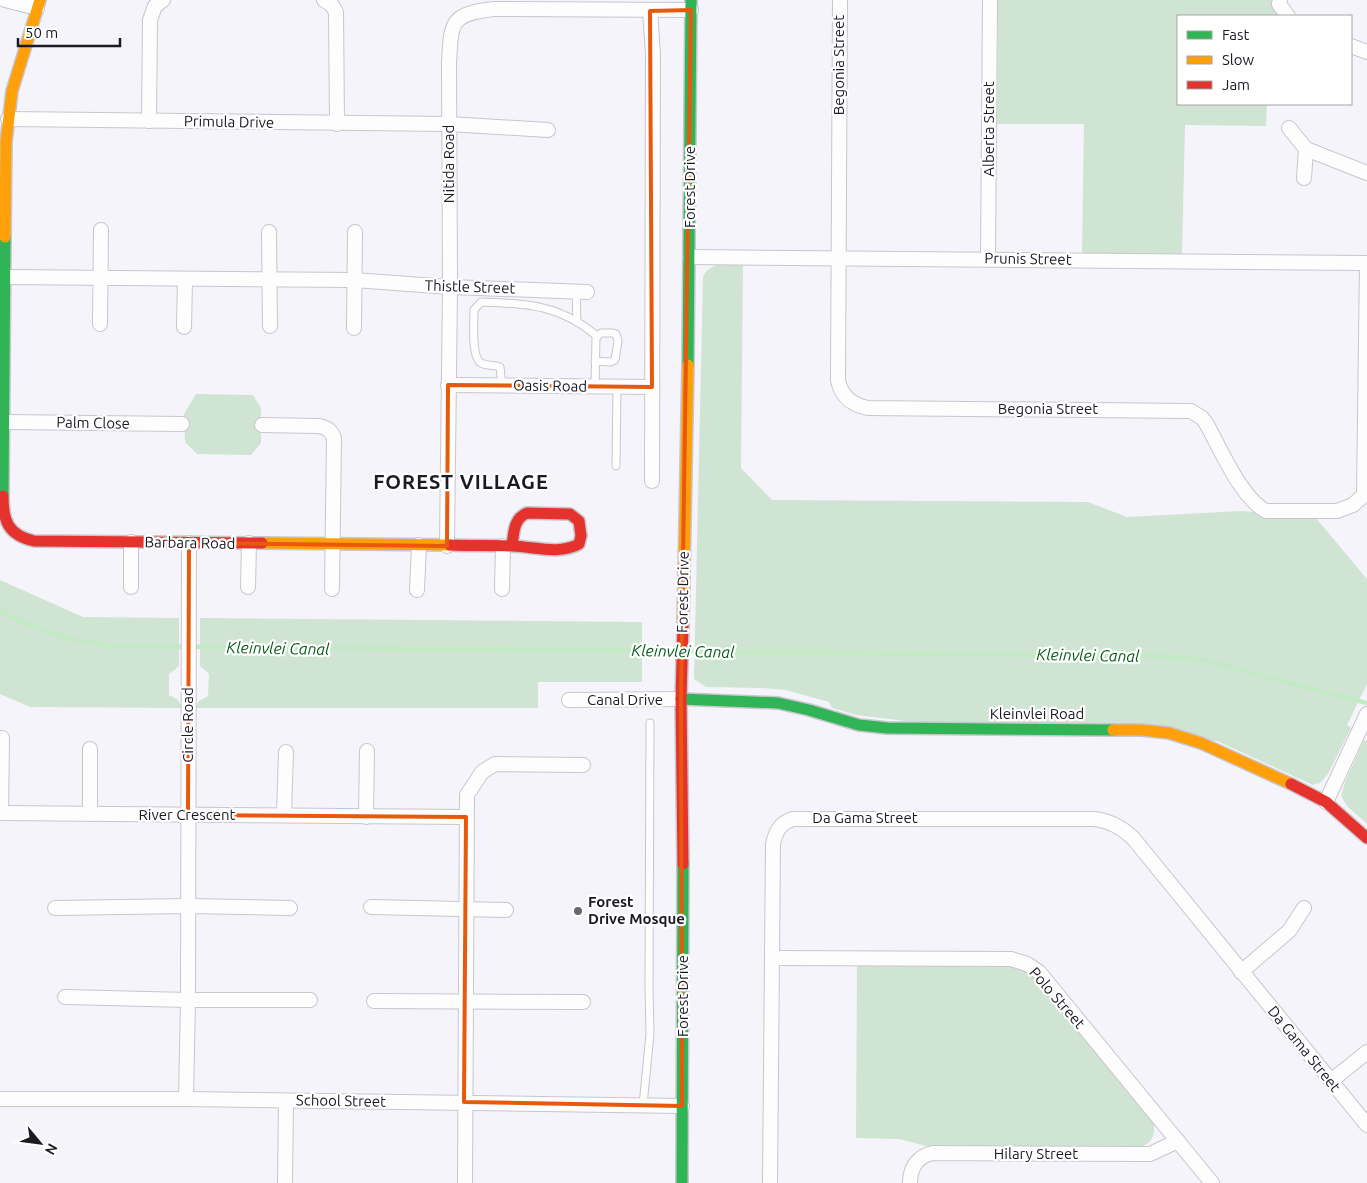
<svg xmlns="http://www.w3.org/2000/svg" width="1367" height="1183" font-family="Ubuntu,sans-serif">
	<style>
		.green { fill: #d0e4d3 }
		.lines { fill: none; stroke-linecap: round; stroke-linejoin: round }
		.stream { stroke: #c3eac5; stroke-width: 4.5 }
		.lane-casing { stroke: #c8c6cd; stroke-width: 9 }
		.street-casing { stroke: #c8c6cd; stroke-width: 16 }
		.fast-casing { stroke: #c8c6cd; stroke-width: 14 }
		.slow-casing { stroke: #c8c6cd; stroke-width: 14 }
		.jam-casing { stroke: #c8c6cd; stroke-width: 14 }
		.lane { stroke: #fefdfe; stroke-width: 7 }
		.street { stroke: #fefdfe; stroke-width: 14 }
		.fast { stroke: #30b455; stroke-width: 11 }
		.slow { stroke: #ff9f0a; stroke-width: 11 }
		.jam { stroke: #e5322d; stroke-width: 11 }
		.marked { fill: none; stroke: #e8590c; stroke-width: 4; stroke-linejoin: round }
		.poi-dot { fill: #69666f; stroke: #fff; stroke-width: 2 }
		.labels { text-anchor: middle; stroke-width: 4.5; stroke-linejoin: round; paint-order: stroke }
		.street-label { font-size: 15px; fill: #1d1a24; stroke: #fff }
		.poi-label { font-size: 15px; font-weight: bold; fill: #1d1a24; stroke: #fff; text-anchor: start }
		.water-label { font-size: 16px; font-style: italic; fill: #085c1a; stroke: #fff }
		.district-label { font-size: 20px; font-weight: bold; letter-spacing: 1px; fill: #1d1a24; stroke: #fff }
	</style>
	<rect width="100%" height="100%" fill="#f5f4fa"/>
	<!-- green -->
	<g class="green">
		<polygon points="998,0 1275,0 1280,16 1178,16 1178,104 1267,104 1266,126 1185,125 1182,254 1082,253 1084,124 997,124"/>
		<path d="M743 263 741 468 772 500 1088 502 1127 517 1241 511 1315 517 1367 579V684L1347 725 1351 728 1328 774 1320 783 1313 785 1217 741 905 721 856 715 832 708 829 702 786 690 761 688 706 687 694 679 703 276C712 261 728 264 743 263Z"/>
		<polygon points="196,394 253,395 261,408 261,443 251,455 197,454 185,442 184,414"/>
		<polygon points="0,580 83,617 179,618 179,666 169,674 169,695 178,700 182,708 30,707 0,694"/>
		<polygon points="200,618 642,622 642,682 538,682 538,708 195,708 199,701 208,696 209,674 200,666"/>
		<polygon points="1364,740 1367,741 1367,824 1347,806 1341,796 1345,782"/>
		<path d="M857 964 1014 965 1032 973 1153 1121C1156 1133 1153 1142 1142 1147H930L899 1139 856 1138Z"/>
	</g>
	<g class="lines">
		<!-- stream -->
		<g class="stream">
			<path d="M0 611C42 631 72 643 119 646L676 651"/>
			<polyline points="686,651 1163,656 1206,661 1367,703"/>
		</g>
		<!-- lane casing -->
		<g class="lane-casing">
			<g id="lane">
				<polyline points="576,291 577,322"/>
				<path d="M502 386 500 367C495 365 487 366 481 363 471 357 474 322 474 310L481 302C528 304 559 304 597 336"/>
				<polyline points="595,387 596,338 601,333 613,333 616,334 618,341 615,360 610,362 595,361"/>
				<polyline points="616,466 617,387"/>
				<polyline points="643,1105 650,1034 649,986 650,723"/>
			</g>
		</g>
		<!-- street casing -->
		<g class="street-casing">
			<g id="street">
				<polyline points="5,0 37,8"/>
				<polyline points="324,0 332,5 336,12 337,124"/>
				<path d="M840 0 838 380C841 396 852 405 868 408L1191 411 1202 418 1206 423C1220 448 1241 498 1266 511H1337L1353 505 1364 495 1367 263"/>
				<polyline points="1280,0 1279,4 1288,16"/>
				<polyline points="650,11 653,54 652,481"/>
				<polyline points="1351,46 1367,52"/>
				<polyline points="8,119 449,124 548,130"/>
				<polyline points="149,121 150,20 155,6 163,0"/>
				<polyline points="1289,128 1306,149 1367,173"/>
				<polyline points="1304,178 1306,149"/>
				<polyline points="269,232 270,326"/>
				<polyline points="690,257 1367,263"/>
				<polyline points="988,259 990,0"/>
				<polyline points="5,277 354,280 450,287 587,292"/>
				<polyline points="100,324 101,230"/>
				<polyline points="184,327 185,279"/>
				<polyline points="354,328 355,232"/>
				<polyline points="448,385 652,387"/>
				<polyline points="4,422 182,424"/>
				<path d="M262 425 319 426C327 428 331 430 334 438L332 589"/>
				<polyline points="131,542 131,587"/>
				<path d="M447 546 450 287 449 64C451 22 450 14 494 9L691 10"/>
				<polyline points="248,587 249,543"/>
				<polyline points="502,589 503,546"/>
				<polyline points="417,590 419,545"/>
				<polyline points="569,700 681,699"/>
				<polyline points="90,749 90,814"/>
				<polyline points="1326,802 1367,714"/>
				<polyline points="0,813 466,817"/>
				<polyline points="1,813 2,738"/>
				<polyline points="284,815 286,752"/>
				<polyline points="366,817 367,751"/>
				<polyline points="371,907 506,910"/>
				<polyline points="55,908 187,906 290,908"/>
				<polyline points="772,958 1011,959 1027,964 1039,972 1212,1183"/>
				<polyline points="1241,972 1289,931 1304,908"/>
				<polyline points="65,997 188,1000 310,1000"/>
				<polyline points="374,1001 583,1002"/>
				<polyline points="1331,1081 1367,1052"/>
				<polyline points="0,1099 186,1099 682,1106"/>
				<polyline points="186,1099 188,1000 189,543"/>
				<polyline points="285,1183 286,1101"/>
				<polyline points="465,1183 467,795 482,772 495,764 583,765"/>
				<path d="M770 1183 773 844C776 831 780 823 793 819H1094C1110 821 1121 827 1133 838L1367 1125"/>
				<path d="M910 1183C910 1167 918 1156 933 1153L1150 1154 1178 1141"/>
			</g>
		</g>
		<!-- fast casing -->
		<g class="fast-casing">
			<g id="fast">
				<polyline points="688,365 691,0"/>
				<polyline points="3,496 5,237"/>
				<polyline points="681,699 778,703 809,710 859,725 887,728 1113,730"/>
				<polyline points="682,1183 683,864"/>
			</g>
		</g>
		<!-- slow casing -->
		<g class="slow-casing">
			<g id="slow">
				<polyline points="5,237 6,142 12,91 40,0"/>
				<polyline points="262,543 450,545"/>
				<polyline points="683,624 688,365"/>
				<polyline points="1113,730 1141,730 1169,733 1201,743 1291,784"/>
			</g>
		</g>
		<!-- jam casing -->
		<g class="jam-casing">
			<g id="jam">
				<path d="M3 496C3 521 8 535 34 541L262 543"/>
				<path d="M450 545C471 546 492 545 513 546 535 547 559 555 579 544L581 536 579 521 570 514 527 513C513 519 514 533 512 546"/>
				<polyline points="683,624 681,699 683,864"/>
				<polyline points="1291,784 1326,802 1367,838"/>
			</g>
		</g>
		<!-- lane -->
		<use href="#lane" class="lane"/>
		<!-- street -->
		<use href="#street" class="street"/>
		<!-- fast -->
		<use href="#fast" class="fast"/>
		<!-- slow -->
		<use href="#slow" class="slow"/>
		<!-- jam -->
		<use href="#jam" class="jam"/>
	</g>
	<!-- marked area -->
	<path class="marked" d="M691 10 681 699 682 1106 464 1102 466 817 188 815 189 543 447 546 448 385 652 387 650 11Z"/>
	<!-- markers -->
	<circle class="poi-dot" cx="578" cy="911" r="5"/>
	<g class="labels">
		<!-- street labels -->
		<g class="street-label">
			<text transform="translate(839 65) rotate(-90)" y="5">Begonia Street</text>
			<text transform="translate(229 122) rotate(1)" y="5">Primula Drive</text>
			<text transform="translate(989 129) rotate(-90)" y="5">Alberta Street</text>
			<text transform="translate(449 164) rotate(-90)" y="5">Nitida Road</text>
			<text transform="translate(690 187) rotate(-90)" y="5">Forest Drive</text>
			<text transform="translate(1028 259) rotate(1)" y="5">Prunis Street</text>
			<text transform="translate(470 287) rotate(2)" y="5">Thistle Street</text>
			<text transform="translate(550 386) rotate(1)" y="5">Oasis Road</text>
			<text x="1048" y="414">Begonia Street</text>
			<text transform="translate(93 423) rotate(1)" y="5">Palm Close</text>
			<text transform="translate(190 543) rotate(1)" y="5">Barbara Road</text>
			<text transform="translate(683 592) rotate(-89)" y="5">Forest Drive</text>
			<text x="625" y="705">Canal Drive</text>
			<text x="1037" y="719">Kleinvlei Road</text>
			<text transform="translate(188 725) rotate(-90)" y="5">Circle Road</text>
			<text x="187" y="820">River Crescent</text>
			<text x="865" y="823">Da Gama Street</text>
			<text transform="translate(683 996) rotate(-90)" y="5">Forest Drive</text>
			<text transform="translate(1057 998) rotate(49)" y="5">Polo Street</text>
			<text transform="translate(1304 1049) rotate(51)" y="5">Da Gama Street</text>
			<text transform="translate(341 1101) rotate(1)" y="5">School Street</text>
			<text x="1036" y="1159">Hilary Street</text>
		</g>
		<!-- poi labels -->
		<g class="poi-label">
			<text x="588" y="907">Forest<tspan x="588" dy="17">Drive Mosque</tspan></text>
		</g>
		<!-- water labels -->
		<g class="water-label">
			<text transform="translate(278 648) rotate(1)" y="6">Kleinvlei Canal</text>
			<text transform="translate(683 651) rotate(1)" y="6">Kleinvlei Canal</text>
			<text transform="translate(1088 655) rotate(1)" y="6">Kleinvlei Canal</text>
		</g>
		<!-- district labels -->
		<g class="district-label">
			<text x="461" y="489">FOREST VILLAGE</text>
		</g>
	</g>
	<!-- legend -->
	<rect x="1177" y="15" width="175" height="90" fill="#ffffff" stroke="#a5a3a7"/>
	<rect x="1187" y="31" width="25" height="8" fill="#30b455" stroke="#a5a3a7"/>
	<text x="1222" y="40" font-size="15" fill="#1d1a24">Fast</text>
	<rect x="1187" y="56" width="25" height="8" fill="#ff9f0a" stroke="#a5a3a7"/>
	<text x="1222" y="65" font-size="15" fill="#1d1a24">Slow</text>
	<rect x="1187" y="81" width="25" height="8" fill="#e5322d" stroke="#a5a3a7"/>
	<text x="1222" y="90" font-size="15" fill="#1d1a24">Jam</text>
	<!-- north arrow -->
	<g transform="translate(40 1143) rotate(119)" stroke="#ffffff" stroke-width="4" paint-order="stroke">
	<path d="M0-4L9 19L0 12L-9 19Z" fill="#1d1a24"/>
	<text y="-8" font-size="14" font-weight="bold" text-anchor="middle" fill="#1d1a24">N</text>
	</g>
	<!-- scale -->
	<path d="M18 38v8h102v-8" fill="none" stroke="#1d1a24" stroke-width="2.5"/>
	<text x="25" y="38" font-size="15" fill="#1d1a24" stroke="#ffffff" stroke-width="4" paint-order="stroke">50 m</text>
</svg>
